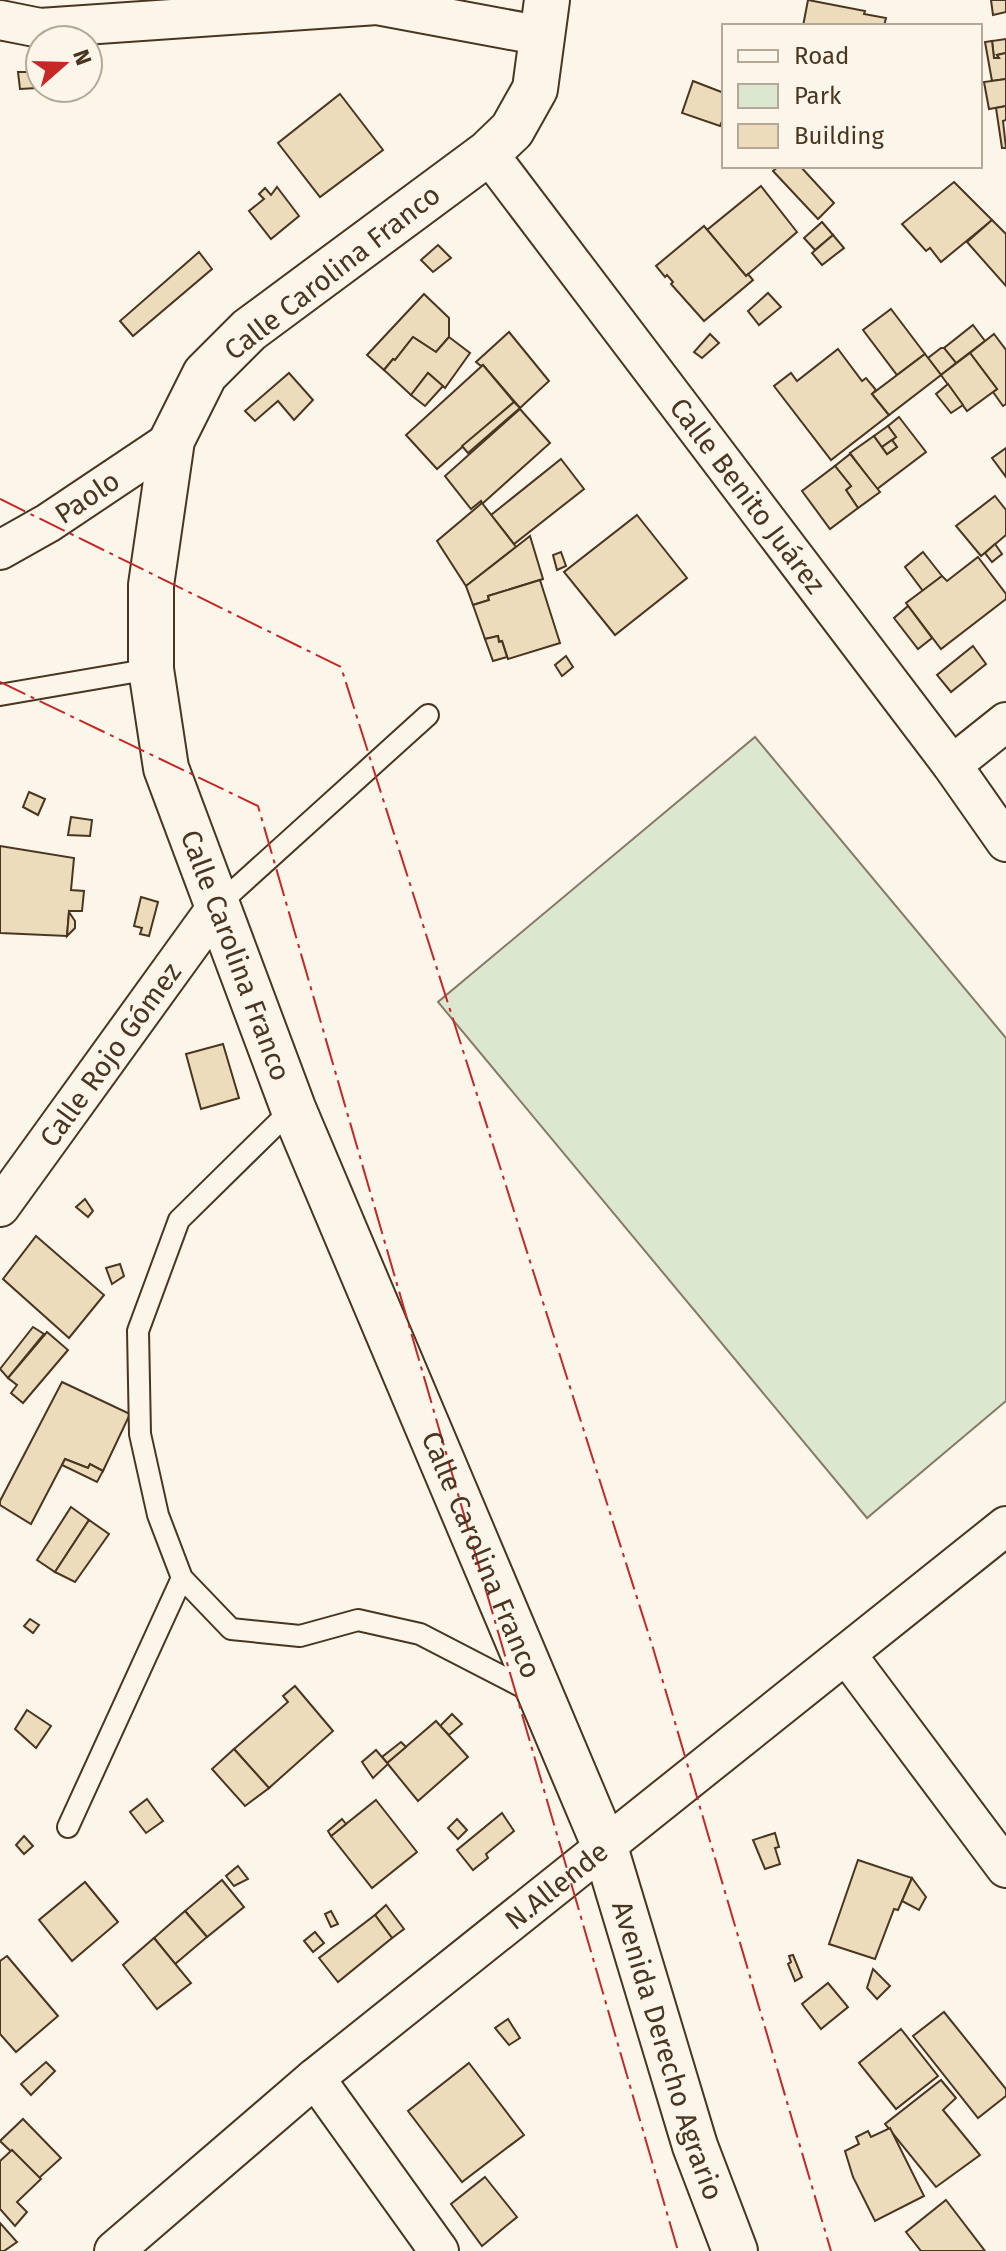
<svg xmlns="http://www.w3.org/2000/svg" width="1006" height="2251" font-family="'Fira Sans',sans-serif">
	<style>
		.green { fill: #dce7d0; stroke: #887966; stroke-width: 2 }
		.building { fill: #ecdcbc; stroke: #4a3520; stroke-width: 2 }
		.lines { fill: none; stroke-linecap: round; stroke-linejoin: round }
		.service-casing { stroke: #4a3520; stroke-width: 24 }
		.minor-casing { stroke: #4a3520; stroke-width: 42 }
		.tertiary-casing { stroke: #4a3520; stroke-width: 48 }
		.service { stroke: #fbf6e9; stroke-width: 20 }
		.minor { stroke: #fbf6e9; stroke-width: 38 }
		.tertiary { stroke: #fbf6e9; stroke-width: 44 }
		.power { stroke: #c62828; stroke-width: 2; stroke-dasharray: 28 6 4 6; stroke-linecap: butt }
		.labels { text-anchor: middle; stroke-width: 6; stroke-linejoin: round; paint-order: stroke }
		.street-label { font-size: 28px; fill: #4a3520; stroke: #fbf6e9 }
	</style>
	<rect width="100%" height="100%" fill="#fbf6e9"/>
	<!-- green -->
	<polygon class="green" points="755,737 1006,1038 1006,1401 867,1518 438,1002"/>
	<!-- building -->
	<g class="building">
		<polygon points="808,0 865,11 864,14 886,18 884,26 803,26"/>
		<polygon points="991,0 1006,0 1006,12 993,15"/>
		<polygon points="1006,39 1006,53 997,55 999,58 994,58 992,41"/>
		<polygon points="992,41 994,58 999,58 997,55 1006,53 1006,79 992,81 985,42"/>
		<polygon points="18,72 35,72 37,88 20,89"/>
		<polygon points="1006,79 1006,106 989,109 984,82"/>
		<polygon points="693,81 724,93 724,117 720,126 682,113"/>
		<polygon points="340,94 383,150 320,197 278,143"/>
		<polygon points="1006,106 1006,120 1003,121 1006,148 1002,148 996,108"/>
		<polygon points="779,166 800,166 834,203 818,219 773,171"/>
		<polygon points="954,182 992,220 941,262 930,248 926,251 902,224"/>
		<polygon points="761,186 797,232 746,276 707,230"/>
		<polygon points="277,187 299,216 271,239 249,211 264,199 259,194 265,188 271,195"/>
		<polygon points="992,220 1006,234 1006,286 967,242"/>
		<polygon points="822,222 833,235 815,250 804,238"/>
		<polygon points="704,226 746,276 748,274 753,280 704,321 671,284 673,282 667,275 665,277 656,266"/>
		<polygon points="833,235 844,248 822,265 812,253"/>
		<polygon points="438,245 451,258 433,272 421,260"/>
		<polygon points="199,252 212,269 133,336 120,321"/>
		<polygon points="768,293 781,307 759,325 748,311"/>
		<polygon points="424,294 449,318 449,337 436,352 413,337 395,360 393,359 384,370 367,355"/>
		<polygon points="891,309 925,354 897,375 863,330"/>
		<polygon points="973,325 985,341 956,363 944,348"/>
		<polygon points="509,332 549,381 520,408 483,365 481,366 476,362"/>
		<polygon points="710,334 719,343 702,358 694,352"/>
		<polygon points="994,334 1006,350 1006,404 1003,406 993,392 997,389 970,353"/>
		<polygon points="413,337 436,352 449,337 470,353 445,388 428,373 411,395 384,370 393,359 395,360"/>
		<polygon points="941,348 944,348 956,363 941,375 928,358"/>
		<polygon points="838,349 862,381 866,378 876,390 872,394 889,415 831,460 774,386 791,373 797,381"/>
		<polygon points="970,353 997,389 967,411 941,375"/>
		<polygon points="925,354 941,375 889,415 872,394"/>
		<polygon points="483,365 514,402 437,469 406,435"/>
		<polygon points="289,373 313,400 294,420 278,401 255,421 245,411"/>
		<polygon points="428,373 443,386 425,406 411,395"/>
		<polygon points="948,384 963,405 951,413 936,394"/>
		<polygon points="514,402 520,408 468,453 462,446"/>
		<polygon points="520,409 550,443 482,504 481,501 471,509 445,476"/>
		<polygon points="899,417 926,452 877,489 850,453 874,436 887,454 897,447 892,440 896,437 888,426"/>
		<polygon points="888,426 896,437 882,447 874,436"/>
		<polygon points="892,440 897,447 887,454 882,447"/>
		<polygon points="1006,448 1006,477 992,458"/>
		<polygon points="850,454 880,492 858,508 846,490 851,486 835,466"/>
		<polygon points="561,459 584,489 514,544 491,515"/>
		<polygon points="835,466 851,486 846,490 858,508 830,529 802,491"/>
		<polygon points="995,496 1006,510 1006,535 981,556 956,526"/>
		<polygon points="482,503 516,547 466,586 437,541"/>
		<polygon points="637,515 687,578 615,635 564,572"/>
		<polygon points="530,536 543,579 488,596 489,600 473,605 466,586"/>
		<polygon points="995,544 1002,554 992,562 985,553"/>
		<polygon points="561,552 566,566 557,570 553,555"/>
		<polygon points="923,552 942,576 923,591 905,567"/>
		<polygon points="978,557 1006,594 1006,599 941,649 906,603 942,576 947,581"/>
		<polygon points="540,580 560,643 508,659 502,641 499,642 498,636 485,639 473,605 489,600 488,596"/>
		<polygon points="908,606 932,638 918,649 894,618"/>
		<polygon points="498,636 499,642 502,641 507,657 493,661 485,639"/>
		<polygon points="973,646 986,664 951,692 937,675"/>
		<polygon points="566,656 573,667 562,676 555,665"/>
		<polygon points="29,792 45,799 38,815 23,807"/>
		<polygon points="71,817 92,820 90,836 68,835"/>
		<polygon points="0,846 74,858 71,890 84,891 82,911 69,911 67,936 0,933"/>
		<polygon points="141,897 158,902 149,936 140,934 142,928 134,926"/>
		<polygon points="69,912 75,921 75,928 67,936"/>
		<polygon points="223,1044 239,1098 201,1109 186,1054"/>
		<polygon points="85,1199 93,1211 88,1217 76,1207"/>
		<polygon points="36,1236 104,1295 69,1338 3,1279"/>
		<polygon points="120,1264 124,1276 112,1284 106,1268"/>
		<polygon points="33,1327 44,1334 8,1378 0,1369"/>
		<polygon points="47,1332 68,1350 23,1403 11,1393 17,1385 8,1378"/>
		<polygon points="62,1382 130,1414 103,1471 90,1464 88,1468 65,1459 31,1524 0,1505 0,1501"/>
		<polygon points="65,1459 88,1468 90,1464 103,1471 97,1482 62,1465"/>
		<polygon points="71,1507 89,1520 55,1572 37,1560"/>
		<polygon points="89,1520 109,1534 75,1582 55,1572"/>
		<polygon points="30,1619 39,1625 33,1633 24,1626"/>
		<polygon points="295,1686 333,1731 269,1788 234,1749 288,1702 283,1696"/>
		<polygon points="27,1710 51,1726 36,1748 15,1729"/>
		<polygon points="452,1714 462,1724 449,1735 440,1726"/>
		<polygon points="436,1721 468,1757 418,1801 387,1763"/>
		<polygon points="401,1742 406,1747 387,1763 382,1757"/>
		<polygon points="234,1749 269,1788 245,1806 212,1769"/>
		<polygon points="376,1750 388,1764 373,1778 362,1762"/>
		<polygon points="147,1799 163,1821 146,1833 130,1812"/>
		<polygon points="376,1800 417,1852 372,1888 331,1836"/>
		<polygon points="502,1813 514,1831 486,1854 488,1858 473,1870 457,1850"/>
		<polygon points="342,1819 346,1824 331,1836 328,1831"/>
		<polygon points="457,1819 467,1830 458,1839 448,1828"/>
		<polygon points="775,1833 779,1847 775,1848 780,1864 765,1869 753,1840"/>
		<polygon points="24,1836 33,1846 24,1854 16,1845"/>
		<polygon points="858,1860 912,1878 898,1910 894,1909 875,1959 829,1944"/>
		<polygon points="238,1866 248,1879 234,1886 226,1876"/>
		<polygon points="912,1878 926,1897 919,1910 902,1901"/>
		<polygon points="222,1880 244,1907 207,1937 185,1911"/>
		<polygon points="85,1882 118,1922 72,1961 39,1920"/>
		<polygon points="386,1905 404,1929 392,1938 375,1915"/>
		<polygon points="185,1911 207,1937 175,1964 154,1938"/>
		<polygon points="331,1911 338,1924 331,1927 325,1914"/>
		<polygon points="375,1915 392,1938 338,1982 319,1958"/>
		<polygon points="315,1932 324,1943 313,1952 304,1941"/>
		<polygon points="154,1938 191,1983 157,2009 123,1965"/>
		<polygon points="793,1955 802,1977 795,1981 788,1964 791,1962 789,1956"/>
		<polygon points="7,1956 58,2016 16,2052 0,2034 0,1961"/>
		<polygon points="873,1969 890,1986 877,1999 867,1988"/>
		<polygon points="828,1983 848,2007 821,2029 802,2004"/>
		<polygon points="944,2012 1006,2089 1006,2096 978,2118 913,2036"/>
		<polygon points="508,2019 520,2038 509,2045 495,2028"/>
		<polygon points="901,2029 938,2076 896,2109 859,2063"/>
		<polygon points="46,2062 55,2071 31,2095 21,2084"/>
		<polygon points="469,2063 524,2135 462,2182 408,2111"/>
		<polygon points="941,2080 956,2098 943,2110 980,2155 936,2187 885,2124"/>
		<polygon points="23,2119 61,2158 39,2178 0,2141"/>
		<polygon points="890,2128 924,2196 875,2221 853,2177 845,2151 859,2144 856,2137 868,2131 871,2137"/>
		<polygon points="12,2150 41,2179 17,2202 27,2212 15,2226 0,2209 0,2161"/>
		<polygon points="485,2177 517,2217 482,2246 451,2204"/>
		<polygon points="946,2200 985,2251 921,2251 906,2232"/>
		<polygon points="0,2223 17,2242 4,2251 0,2251"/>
	</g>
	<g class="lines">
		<!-- service casing -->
		<g class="service-casing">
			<g id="service">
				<polyline points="0,695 151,669"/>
				<polyline points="219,904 428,715"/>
				<polyline points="293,1108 179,1220 138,1331 140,1434 158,1515 182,1578 231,1629 300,1636 358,1620 420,1634 534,1693"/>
				<polyline points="68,1827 182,1578"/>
			</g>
		</g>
		<!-- minor casing -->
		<g class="minor-casing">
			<g id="minor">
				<polyline points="0,20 40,28 377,5 543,36"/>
				<path id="s1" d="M488 153 952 765 1006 842"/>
				<path id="s2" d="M0 550 48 523 172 440"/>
				<polyline points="952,765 1006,722"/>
				<path id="s3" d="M0 1207 219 904"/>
				<polyline points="846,1654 1006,1868"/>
				<polyline points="315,2078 439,2251"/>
				<path id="s4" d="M114 2251 315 2078 1006 1526"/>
			</g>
		</g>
		<!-- tertiary casing -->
		<g class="tertiary-casing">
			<g id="tertiary">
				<path id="s5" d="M547 0 535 89 512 130 488 153 249 330 205 374 172 440 151 585V669L166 768 293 1108 605 1847 695 2146 735 2251"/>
			</g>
		</g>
		<!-- service -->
		<use href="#service" class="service"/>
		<!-- minor -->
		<use href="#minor" class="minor"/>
		<!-- tertiary -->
		<use href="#tertiary" class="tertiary"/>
		<!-- power -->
		<g class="power">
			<polyline points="0,499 341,667 653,1648 831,2251"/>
			<polyline points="0,682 258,806 678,2251"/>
		</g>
	</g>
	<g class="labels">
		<!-- street labels -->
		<g class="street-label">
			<text transform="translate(332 272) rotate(-38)" y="10">Calle Carolina Franco</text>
			<text dy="10" stroke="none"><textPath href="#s1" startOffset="430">Calle Benito Juárez</textPath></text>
			<text dy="10" stroke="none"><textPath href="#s2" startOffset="102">Paolo</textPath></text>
			<text dy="10" stroke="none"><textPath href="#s5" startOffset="1134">Calle Carolina Franco</textPath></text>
			<text dy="10" stroke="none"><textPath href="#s3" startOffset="188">Calle Rojo Gómez</textPath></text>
			<text dy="10" stroke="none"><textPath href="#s5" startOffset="1782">Calle Carolina Franco</textPath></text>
			<text dy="10" stroke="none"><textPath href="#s4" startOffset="574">N.Allende</textPath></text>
			<text dy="10" stroke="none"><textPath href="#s5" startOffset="2312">Avenida Derecho Agrario</textPath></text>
		</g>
	</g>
	<!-- legend -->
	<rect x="722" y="24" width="260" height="144" fill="#fbf6e9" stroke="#b4a999" stroke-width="2"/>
	<rect x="738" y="50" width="40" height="12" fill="#fbf6e9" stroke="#b4a999" stroke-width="2"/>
	<text x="794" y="64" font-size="24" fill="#4a3520">Road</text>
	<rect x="738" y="84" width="40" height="24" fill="#dce7d0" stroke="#b4a999" stroke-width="2"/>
	<text x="794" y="104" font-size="24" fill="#4a3520">Park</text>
	<rect x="738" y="124" width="40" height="24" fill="#ecdcbc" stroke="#b4a999" stroke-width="2"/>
	<text x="794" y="144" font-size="24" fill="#4a3520">Building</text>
	<!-- north arrow -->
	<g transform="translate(64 64) rotate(70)"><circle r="38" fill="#fbf6e9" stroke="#b4a999" stroke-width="2"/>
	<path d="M0-6L14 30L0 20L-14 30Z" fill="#c62828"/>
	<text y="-12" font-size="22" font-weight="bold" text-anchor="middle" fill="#4a3520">N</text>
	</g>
</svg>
